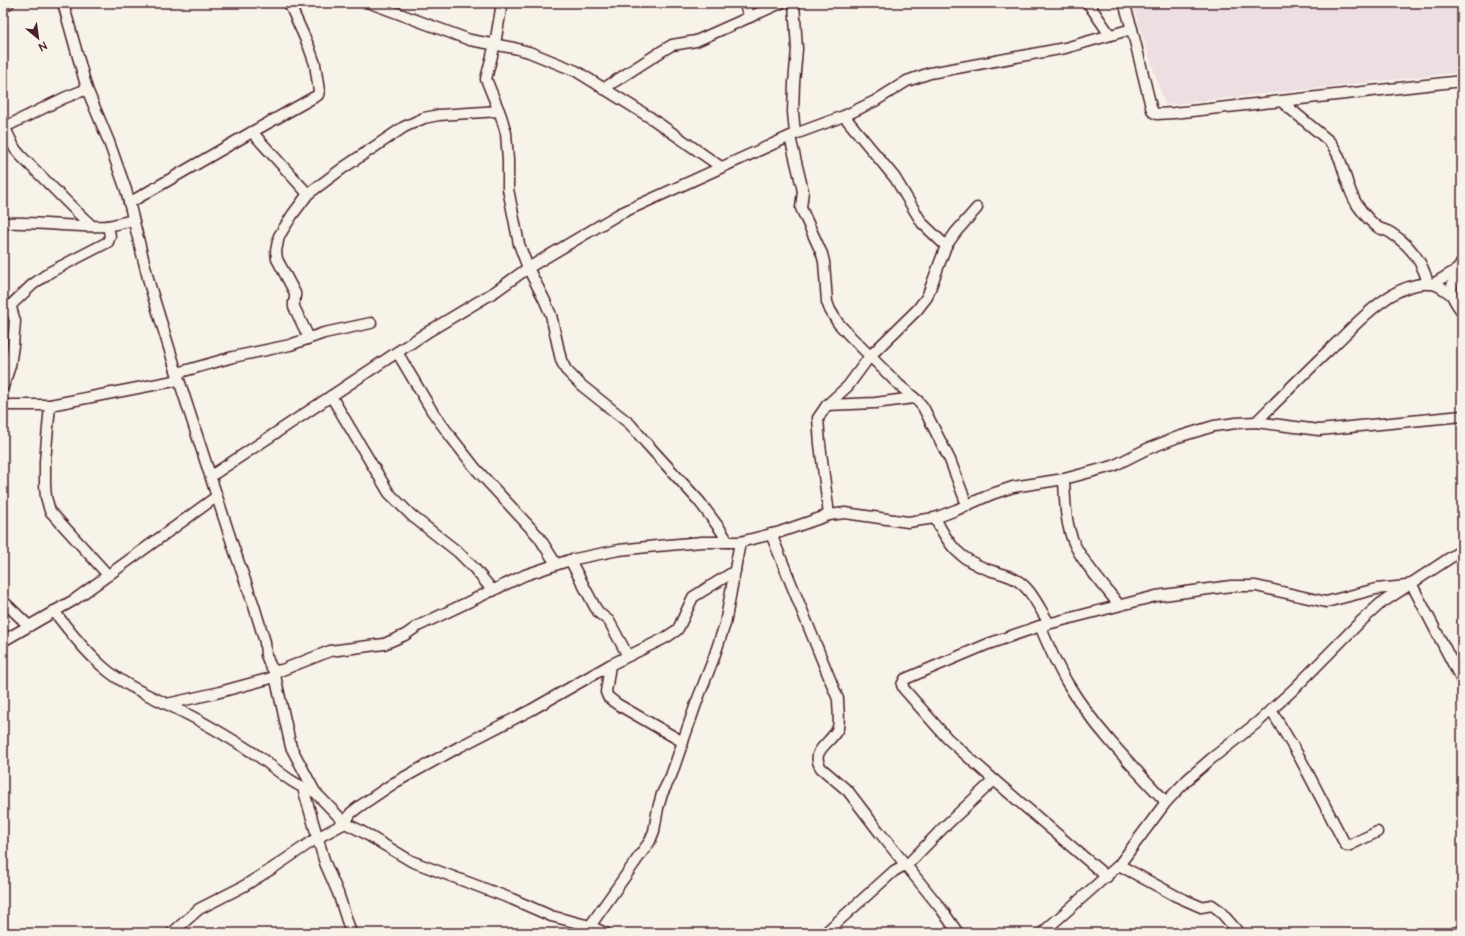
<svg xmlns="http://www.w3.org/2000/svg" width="1465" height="936" font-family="'Architects Daughter',sans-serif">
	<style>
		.built { fill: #eddee2 }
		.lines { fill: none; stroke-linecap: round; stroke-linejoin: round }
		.street-casing { stroke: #4a1f2b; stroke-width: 13 }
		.street { stroke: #f7f3e8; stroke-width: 10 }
	</style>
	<rect width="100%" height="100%" fill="#f7f3e8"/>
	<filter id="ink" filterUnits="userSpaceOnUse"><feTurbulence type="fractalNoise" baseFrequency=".025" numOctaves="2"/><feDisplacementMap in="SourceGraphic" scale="8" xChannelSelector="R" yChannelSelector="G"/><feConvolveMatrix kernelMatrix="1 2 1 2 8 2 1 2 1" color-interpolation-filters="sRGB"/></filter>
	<g filter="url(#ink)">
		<!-- built -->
		<polygon class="built" points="1132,3 1462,3 1462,72 1165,105"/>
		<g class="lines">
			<!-- street casing -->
			<g class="street-casing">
				<g id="street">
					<polyline points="63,3 87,89 109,142 126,190 150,286 179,380 234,549 254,606 265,642 266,655 270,665 274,671 291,747 315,792 345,823 361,831 411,861 512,899 551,916 590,926 605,933"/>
					<polyline points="370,3 470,40 514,48 529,52 576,71 651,118 721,167"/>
					<polyline points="502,3 495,44 486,79 501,116 506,133 508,160 508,189 519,244 528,268 544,299 551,315 561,360 566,370 581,385 630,424 647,444 699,501 720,529 728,542"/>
					<polyline points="744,3 750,17"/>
					<polyline points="794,3 797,49 794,83 793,112 795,134"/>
					<polyline points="1088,3 1110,35"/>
					<polyline points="1124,3 1132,29 1151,107 1153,112 1157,114 1174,113 1462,81"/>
					<polyline points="3,7 9,3"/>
					<polyline points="603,89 662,51 672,45 696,41 781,3"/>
					<path d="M1282 102 1329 141C1345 159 1344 186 1358 206 1363 213 1371 223 1379 228 1383 230 1387 230 1391 233 1410 245 1423 262 1428 284"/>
					<polyline points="844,116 895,178 922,223 946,246"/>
					<polyline points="3,124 15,149 21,156 78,213 92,226"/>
					<polyline points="5,127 64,98 87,89"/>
					<polyline points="252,132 308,194"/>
					<polyline points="790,137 803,191 801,208 822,254 824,262 827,302 830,310 838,323 851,337 899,385 918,401 923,407 950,460 967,505"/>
					<polyline points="129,203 252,132 318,95 319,91 315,64 309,47 289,3"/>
					<path d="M3 223C37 221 72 228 106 226 115 225 124 222 133 220"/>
					<path d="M1462 262C1457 270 1450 285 1452 295 1454 301 1459 307 1462 312"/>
					<polyline points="1433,284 1458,269"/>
					<path d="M309 338 294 307C293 302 296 298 295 293L277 259 276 251 279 236 293 214 308 194 343 168 404 127 424 118 439 115 499 111"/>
					<polyline points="397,352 432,411 451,437 476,469 539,537 556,564"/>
					<polyline points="177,373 233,357 290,345 324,333 371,323"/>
					<polyline points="3,387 10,366 13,345 15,321 11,308 12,304 32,285 50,272 108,242 110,236 108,226"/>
					<polyline points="331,396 389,493 412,516 458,552 474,568 493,591"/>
					<polyline points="3,405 50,405 179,380"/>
					<polyline points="50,405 45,461 45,485 46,497 50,511 108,575"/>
					<polyline points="827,405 875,403 914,398"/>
					<path d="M1256 422C1280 398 1304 374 1328 351 1354 327 1391 281 1431 284 1438 284 1446 291 1452 295"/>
					<polyline points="211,476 426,333 496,291 528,268 619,214 795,134 844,116 875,101 907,81 930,73 1065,48 1132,29"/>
					<path d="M1064 479C1065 500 1065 523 1074 543 1082 562 1106 588 1119 605"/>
					<polyline points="829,515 820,444 818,418 827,405 848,386 870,356 917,310 927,297 946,246 956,232 977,208"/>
					<path d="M935 518C949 546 959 559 989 570 998 573 1010 575 1018 581 1032 590 1040 610 1049 623"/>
					<path d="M771 534 838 699C838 708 840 719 838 728 832 743 809 750 821 768L848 791 880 833 942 910 958 933"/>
					<polyline points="570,560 595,607 599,613 609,621 628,656"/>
					<polyline points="1411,583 1462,681"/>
					<polyline points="3,601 29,626"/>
					<path d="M54 611C69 631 84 650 102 666 125 687 156 698 183 712 207 724 230 738 252 752 274 766 289 784 315 792"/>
					<path d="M1040 626C1048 645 1057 666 1068 684 1094 727 1132 766 1166 802"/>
					<polyline points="3,641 74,600 216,497"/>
					<polyline points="610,665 606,692 608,697 617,704 683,742"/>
					<polyline points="274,671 282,670 330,651 384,644 405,635 418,626 525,575 570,560 619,550 657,546 702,542 740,542 780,532 829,515 845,513 908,522 935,518 956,510 992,494 1013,487 1064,479 1113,466 1147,449 1178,437 1214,426 1236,423 1256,422 1319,430 1462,416"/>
					<polyline points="167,704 216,693 275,677"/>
					<polyline points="1271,710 1300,758 1345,844 1347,846 1350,845 1377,832"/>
					<polyline points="303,788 325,863 338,893 351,933"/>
					<polyline points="1119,865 1176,896 1201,907 1212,905 1219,910 1239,933"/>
					<polyline points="1107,877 994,780 947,738 904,689 902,685 905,679 988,644 1040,626 1156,596 1231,586 1256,586 1326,602 1376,589 1407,586"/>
					<polyline points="590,926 650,841 654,831 658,808 662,794 671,776 697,701 713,660 725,624 740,542"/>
					<polyline points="172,933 199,909 244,886 273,868 317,838 345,823 351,813 360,806 394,783 459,747 531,710 610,665 665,638 677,630 679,627 693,597 735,571"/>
					<polyline points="825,933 894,871 910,862 943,828 994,780"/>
					<polyline points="1042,933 1119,865 1166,802 1188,779 1211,759 1258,722 1295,688 1359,623 1380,604 1462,550"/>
					<polyline points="1454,933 1462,930"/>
				</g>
			</g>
			<!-- street -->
			<use href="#street" class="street"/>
		</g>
	</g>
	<!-- margin -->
	<rect width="1465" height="936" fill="none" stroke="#f7f3e8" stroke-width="16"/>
	<rect x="8" y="8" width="1449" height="920" fill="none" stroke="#4a1f2b" stroke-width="1.5" filter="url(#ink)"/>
	<!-- north arrow -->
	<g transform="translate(38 38) rotate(151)" stroke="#f7f3e8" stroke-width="3" paint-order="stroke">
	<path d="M0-3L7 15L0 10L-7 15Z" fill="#4a1f2b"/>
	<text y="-6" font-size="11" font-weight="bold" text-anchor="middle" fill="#4a1f2b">N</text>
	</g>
</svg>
